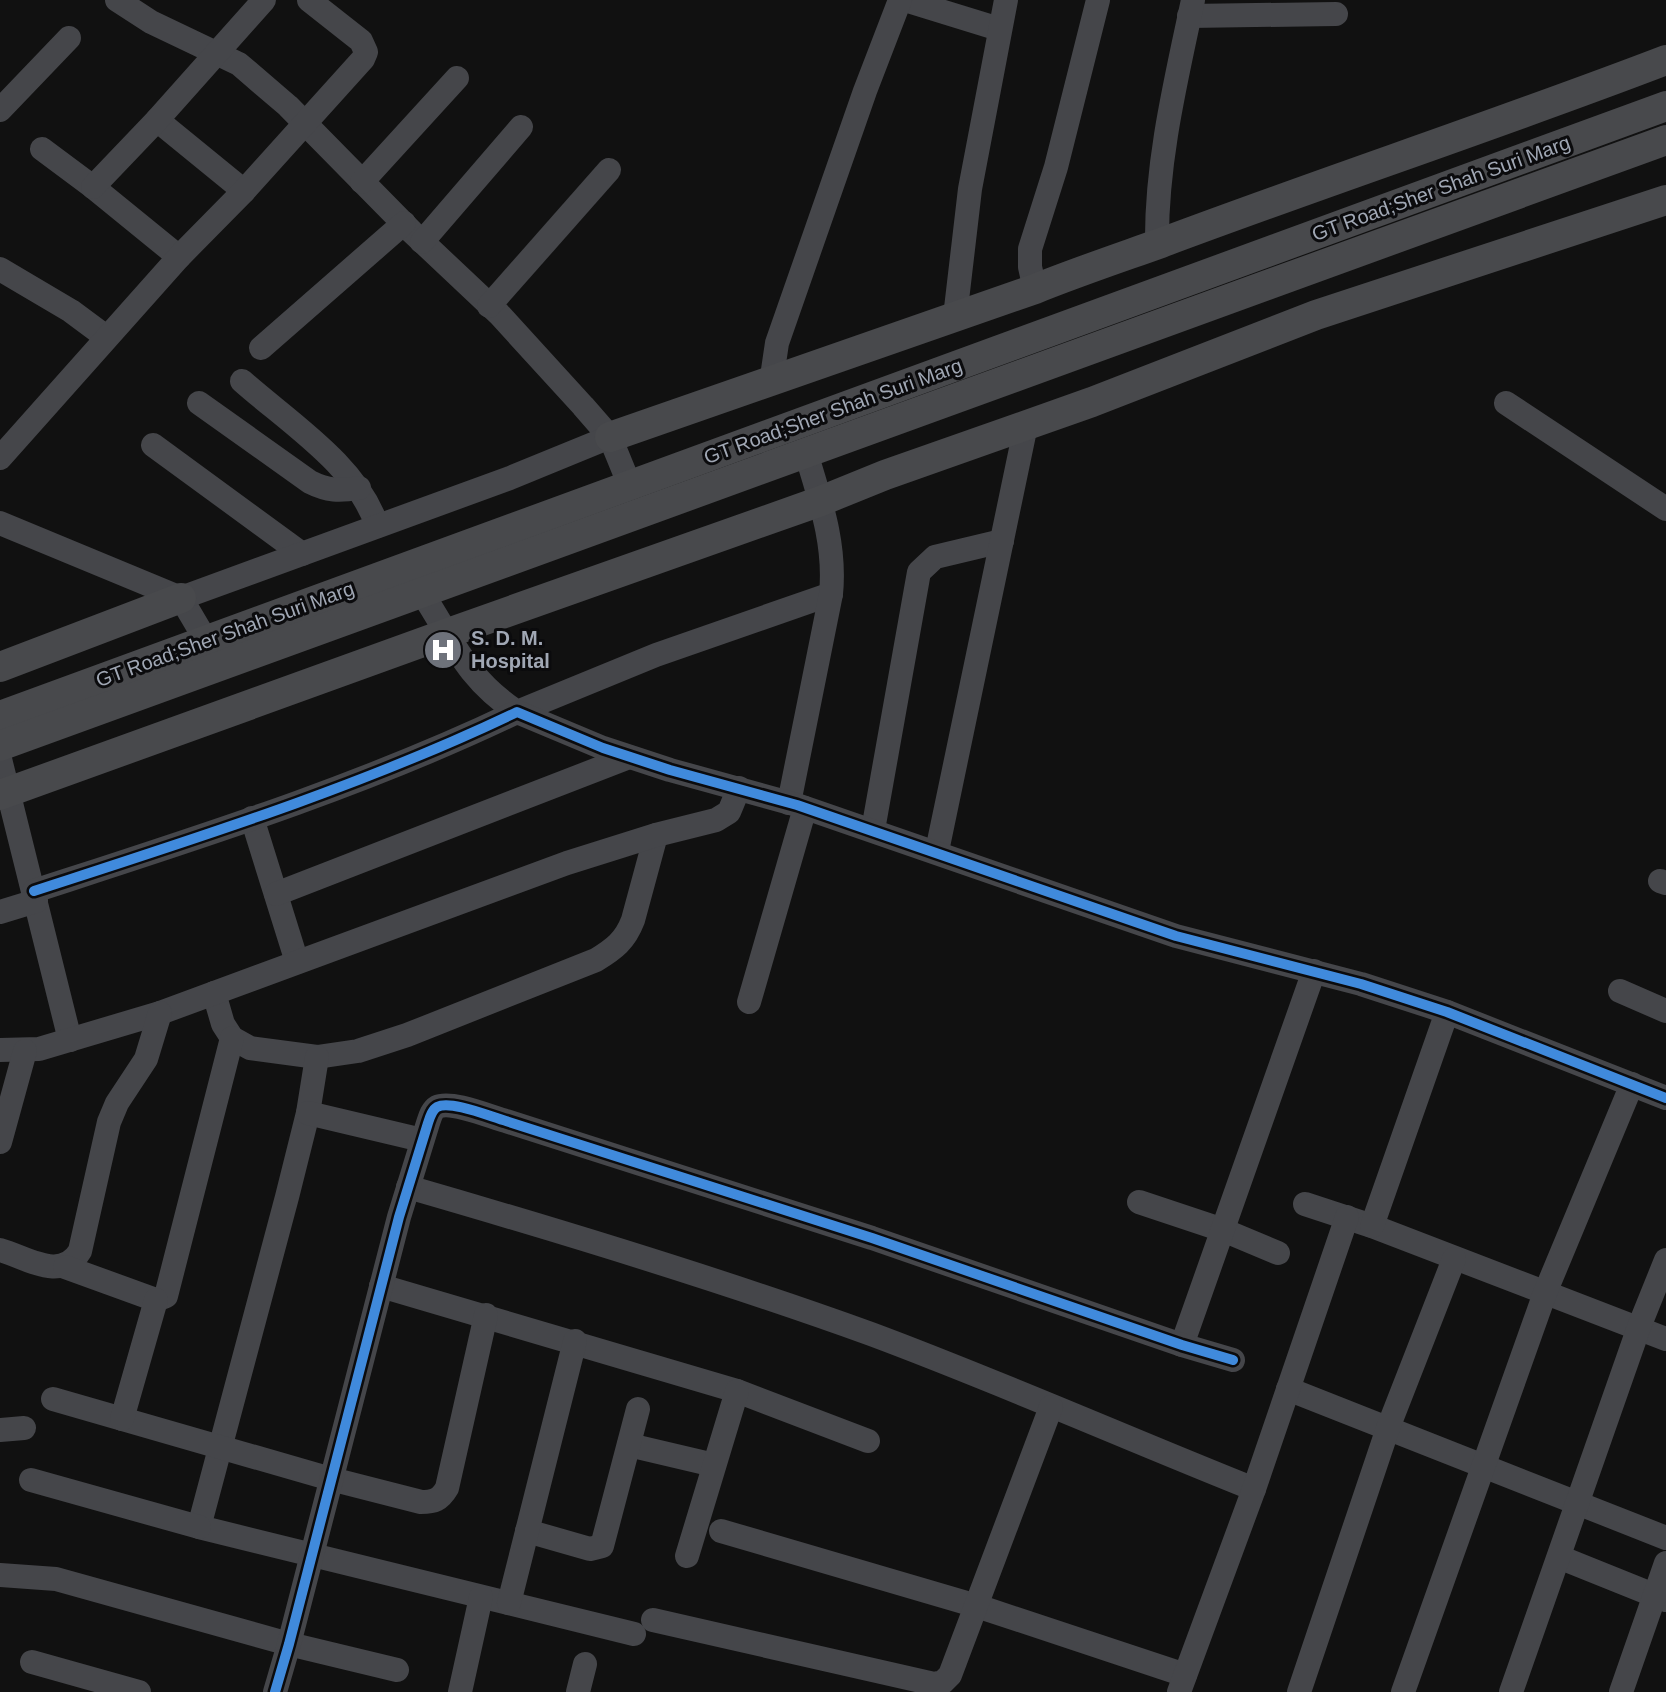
<svg xmlns="http://www.w3.org/2000/svg" width="1666" height="1692" font-family="Arial,sans-serif">
	<style>
		.lines { fill: none; stroke-linecap: round; stroke-linejoin: round }
		.minor { stroke: #45464a; stroke-width: 24 }
		.major { stroke: #48494c; stroke-width: 30 }
		.cycleway-casing { stroke: #0b0b0d; stroke-width: 15 }
		.cycleway { stroke: #408adc; stroke-width: 10 }
		.labels { text-anchor: middle; stroke-width: 6; stroke-linejoin: round; paint-order: stroke }
		.street-label { font-size: 20px; fill: #a0a7b4; stroke: #0b0b0d }
		.poi-label { font-size: 20px; font-weight: bold; fill: #a0a7b4; stroke: #0b0b0d; text-anchor: start }
	</style>
	<rect width="100%" height="100%" fill="#111"/>
	<g class="lines">
		<!-- minor -->
		<g class="minor">
			<polyline points="117,0 151,22 239,64 288,106 412,232 499,314 583,406 610,437 630,486"/>
			<polyline points="905,0 999,29"/>
			<polyline points="1189,16 1336,14"/>
			<polyline points="0,110 69,38"/>
			<polyline points="157,120 244,191"/>
			<polyline points="42,149 93,187 179,257"/>
			<polyline points="362,182 457,78"/>
			<polyline points="93,187 157,120 264,0"/>
			<polyline points="422,242 521,127"/>
			<path d="M1157 244C1156 162 1176 80 1193 0"/>
			<polyline points="0,269 71,311 106,337"/>
			<polyline points="1035,289 1030,267 1030,249 1056,167 1098,0"/>
			<polyline points="489,306 609,170"/>
			<polyline points="955,317 970,189 1006,0"/>
			<polyline points="261,348 404,223"/>
			<polyline points="776,379 773,370 777,343 865,91 900,0"/>
			<path d="M242 381C288 422 358 466 377 526"/>
			<path d="M199 403 310 482C328 491 339 491 359 488"/>
			<polyline points="1506,403 1666,509"/>
			<polyline points="153,445 302,554"/>
			<polyline points="0,458 179,257 244,191 363,59 366,52 361,41 309,0"/>
			<polyline points="0,523 181,598 214,654"/>
			<path d="M422 593C454 642 465 677 517 712L656 655 831 594"/>
			<polyline points="181,598 510,478 610,437"/>
			<polyline points="0,759 70,1040"/>
			<path d="M789 803 831 594C836 544 820 500 806 453"/>
			<polyline points="252,818 297,962"/>
			<polyline points="873,830 919,572 935,557 1002,541"/>
			<polyline points="937,851 1026,425"/>
			<polyline points="1660,881 1666,883"/>
			<path d="M34 891C197 838 363 786 517 712L603 748 670 770 797 805 1176 936 1361 984 1447 1012 1666 1098"/>
			<polyline points="276,894 629,757"/>
			<polyline points="0,912 36,901"/>
			<polyline points="1620,991 1666,1011"/>
			<path d="M214 993 223 1024 232 1038 250 1048 317 1057 358 1051 407 1035 596 960C614 949 625 941 633 920L656 835"/>
			<polyline points="749,1002 805,808"/>
			<polyline points="0,1050 39,1049 160,1013 567,863 656,835 716,820 729,812 739,788"/>
			<polyline points="317,1057 308,1113 287,1197 199,1527 634,1634"/>
			<polyline points="308,1113 422,1140"/>
			<polyline points="0,1142 25,1051"/>
			<path d="M408 1187C564 1232 719 1279 871 1334 1000 1382 1126 1438 1254 1489"/>
			<polyline points="1139,1202 1223,1230 1278,1253"/>
			<polyline points="1305,1204 1372,1226 1666,1339"/>
			<polyline points="1372,1226 1447,1012"/>
			<path d="M0 1250C28 1258 61 1282 80 1251L109 1122 117 1103 146 1059 160 1013"/>
			<polyline points="65,1267 156,1300 166,1296 232,1038"/>
			<polyline points="381,1286 737,1391 868,1441"/>
			<polyline points="1182,1345 1314,971"/>
			<polyline points="1288,1389 1666,1538"/>
			<path d="M53 1399 331 1479 421 1502C434 1502 440 1500 447 1488L486 1315"/>
			<polyline points="122,1419 156,1300"/>
			<polyline points="0,1430 24,1428"/>
			<polyline points="629,1445 714,1465"/>
			<polyline points="31,1480 199,1527"/>
			<polyline points="527,1531 590,1549 602,1546 638,1409"/>
			<polyline points="721,1531 977,1606 1185,1675"/>
			<polyline points="687,1556 737,1391"/>
			<polyline points="1559,1557 1666,1600"/>
			<polyline points="0,1575 56,1579 289,1644 397,1670"/>
			<polyline points="509,1603 575,1341"/>
			<polyline points="653,1620 934,1684 943,1682 950,1675 1051,1407"/>
			<polyline points="32,1662 139,1692"/>
			<path d="M275 1692 289 1644 399 1217 428 1123C430 1117 432 1110 437 1107 451 1100 491 1117 506 1121L872 1238 1182 1345 1233 1360"/>
			<polyline points="460,1692 481,1597"/>
			<polyline points="578,1692 585,1664"/>
			<polyline points="1179,1692 1254,1489 1347,1217"/>
			<polyline points="1299,1692 1388,1428 1454,1259"/>
			<polyline points="1403,1692 1545,1293 1632,1084"/>
			<polyline points="1511,1692 1639,1327 1666,1260"/>
			<polyline points="1621,1692 1666,1563"/>
		</g>
		<!-- major -->
		<g class="major">
			<path d="M610 437 1035 289C1077 272 1119 258 1161 243 1329 180 1499 124 1666 60"/>
			<polyline points="0,667 181,598"/>
			<polyline points="0,716 1666,106"/>
			<polyline points="0,746 1666,140"/>
			<polyline points="0,795 448,633 821,501 885,475 1092,402 1316,315 1666,200"/>
		</g>
		<!-- cycleway casing -->
		<g class="cycleway-casing">
			<g id="cycleway">
				<path d="M34 891C197 838 363 786 517 712L603 748 670 770 797 805 1176 936 1361 984 1447 1012 1666 1098"/>
				<path d="M275 1692 289 1644 399 1217 428 1123C430 1117 432 1110 437 1107 451 1100 491 1117 506 1121L872 1238 1182 1345 1233 1360"/>
			</g>
		</g>
		<!-- cycleway -->
		<use href="#cycleway" class="cycleway"/>
	</g>
	<!-- icons -->
	<defs>
		<g id="hospital-disc" transform="scale(2)"><circle r="9.5" fill="#6e727b" stroke="#0b0b0d"/><path d="M-5-5h3v3.5h4V-5h3V5h-3V1.5h-4V5h-3Z" fill="#fff"/></g>
	</defs>
	<g fill-rule="evenodd">
		<use href="#hospital-disc" x="443" y="650"/>
	</g>
	<g class="labels">
		<!-- street labels -->
		<g class="street-label">
			<text transform="translate(1441 188) rotate(-20)" y="7">GT Road;Sher Shah Suri Marg</text>
			<text transform="translate(833 411) rotate(-20)" y="7">GT Road;Sher Shah Suri Marg</text>
			<text transform="translate(225 634) rotate(-20)" y="7">GT Road;Sher Shah Suri Marg</text>
		</g>
		<!-- poi labels -->
		<g class="poi-label">
			<text x="471" y="645">S. D. M.<tspan x="471" dy="23">Hospital</tspan></text>
		</g>
	</g>
</svg>
